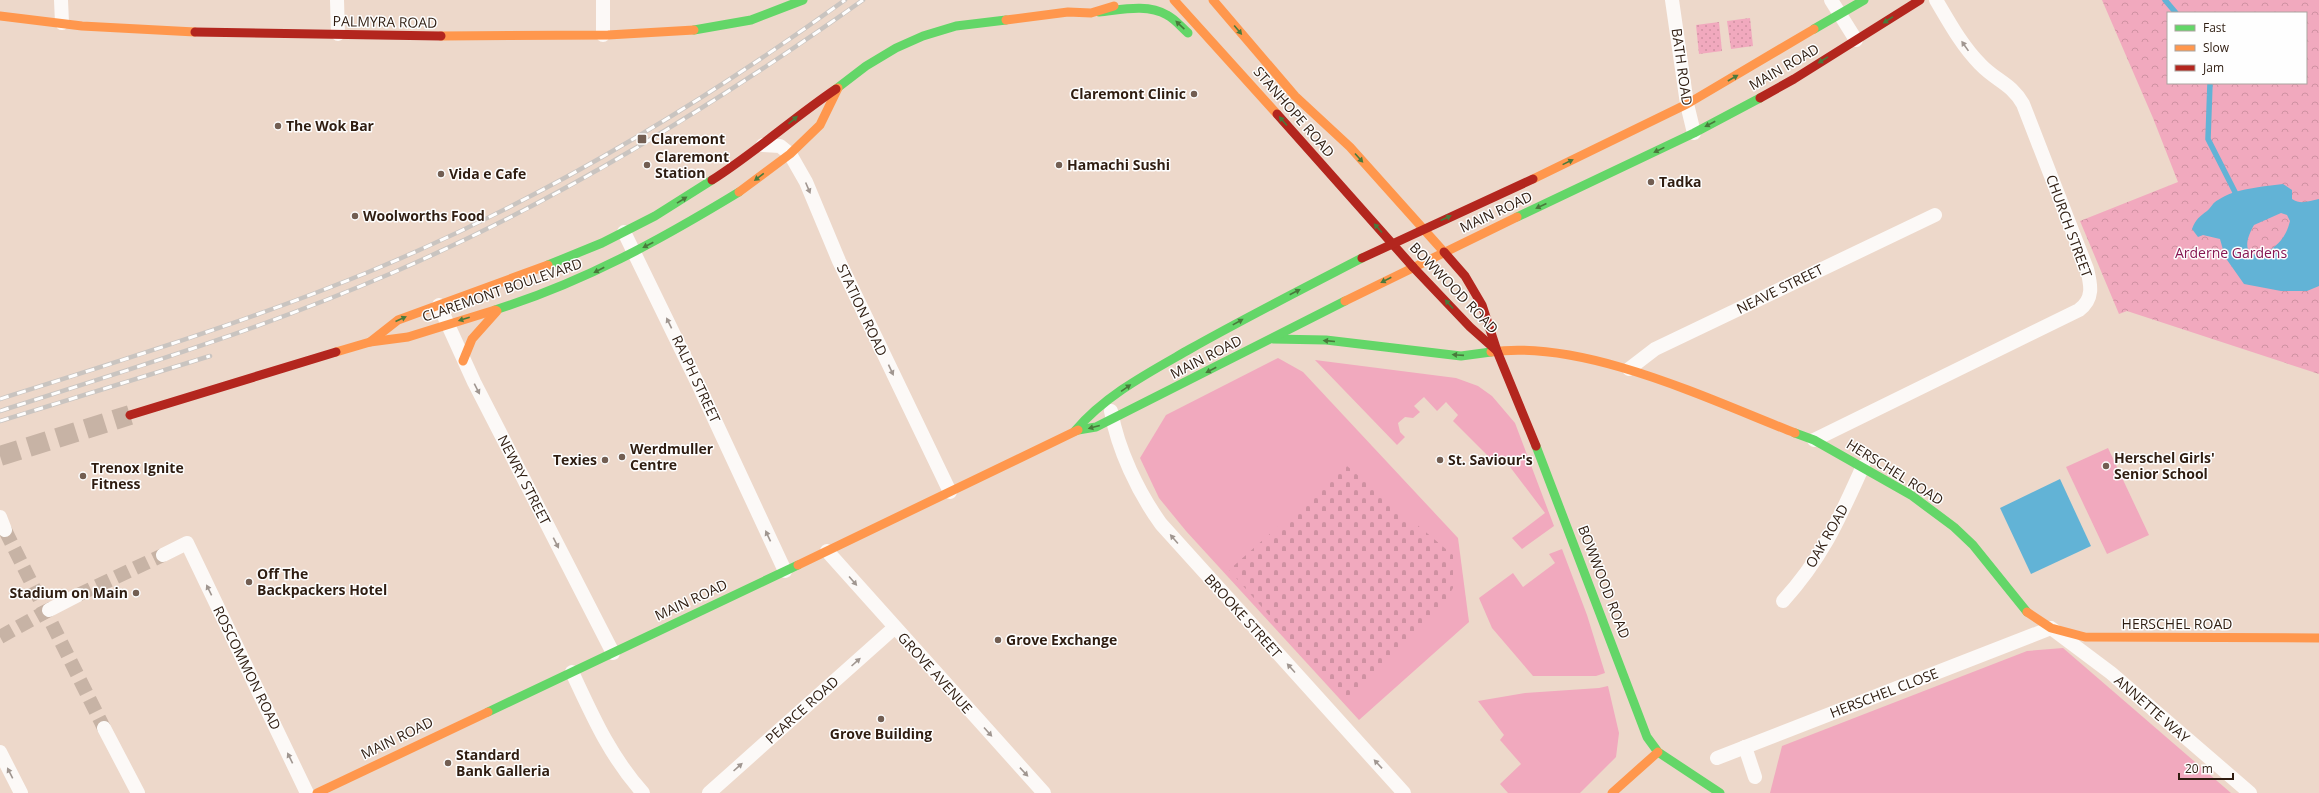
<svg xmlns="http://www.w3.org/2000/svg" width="2319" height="793" font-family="'Open Sans',sans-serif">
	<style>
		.grass { fill: #f1a9be }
		.cemetery { fill: url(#cemetery-stones) }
		.park { fill: url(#park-crowns); fill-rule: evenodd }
		.garden { fill: url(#garden-dots) }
		.water { fill: #62b3d6; fill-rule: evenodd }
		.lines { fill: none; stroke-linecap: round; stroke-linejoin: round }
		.stream { stroke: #62b3d6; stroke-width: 5.5 }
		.street-tunnel { stroke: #c7b3a5; stroke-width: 14; stroke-dasharray: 14 7; stroke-linecap: butt }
		.secondary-tunnel { stroke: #c7b3a5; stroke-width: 20; stroke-dasharray: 20 10; stroke-linecap: butt }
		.street { stroke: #fcf9f7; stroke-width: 14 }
		.fast { stroke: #63d668; stroke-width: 9 }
		.slow { stroke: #ff974d; stroke-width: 9 }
		.jam { stroke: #b3261e; stroke-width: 9 }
		.rail-casing { stroke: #c9c4c0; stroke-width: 4.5 }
		.rail { stroke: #fefefe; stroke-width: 3; stroke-dasharray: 9; stroke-linecap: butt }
		.oneway { fill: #497a3c }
		.oneway2 { fill: #a09690 }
		.poi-dot { fill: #725e52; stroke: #fefefe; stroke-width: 1.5 }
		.labels { text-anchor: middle; stroke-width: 3; stroke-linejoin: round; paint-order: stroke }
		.street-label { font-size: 14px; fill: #2f1d11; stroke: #fefefe }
		.poi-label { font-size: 14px; font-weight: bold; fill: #2f1d11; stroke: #fefefe; text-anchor: start }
		.park-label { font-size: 14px; fill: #861652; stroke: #fefefe }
	</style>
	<defs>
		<pattern id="cemetery-stones" width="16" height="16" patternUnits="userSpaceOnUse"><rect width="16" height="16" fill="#f1a9be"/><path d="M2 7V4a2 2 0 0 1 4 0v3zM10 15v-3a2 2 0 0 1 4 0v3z" fill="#cf91a2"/></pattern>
		<pattern id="park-crowns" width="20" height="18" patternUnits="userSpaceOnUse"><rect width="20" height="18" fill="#f1a9be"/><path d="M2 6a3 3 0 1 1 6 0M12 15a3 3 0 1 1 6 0" fill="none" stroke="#cf91a2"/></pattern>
		<pattern id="garden-dots" width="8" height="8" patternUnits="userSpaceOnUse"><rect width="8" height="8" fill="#f1a9be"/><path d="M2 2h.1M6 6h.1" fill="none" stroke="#cf91a2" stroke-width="1.8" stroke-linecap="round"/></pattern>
	</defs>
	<rect width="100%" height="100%" fill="#edd8ca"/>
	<!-- grass -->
	<g class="grass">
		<polygon points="1278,358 1303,372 1458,538 1469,622 1359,720 1186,531 1159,498 1140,458 1166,415"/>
		<polygon points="1315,360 1456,378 1478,386 1492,396 1515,423 1554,526 1522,549 1512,538 1545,513 1501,455 1494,462 1453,421 1458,415 1446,402 1437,411 1424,397 1414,406 1420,412 1413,418 1405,417 1398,423 1400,432 1405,437 1397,445"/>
		<polygon points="2108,448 2149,535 2107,554 2066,467"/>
		<polygon points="1562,549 1587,615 1605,673 1596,676 1533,676 1492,628 1479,598 1513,573 1523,587 1555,563 1549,554"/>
		<polygon points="2063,648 2231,793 1770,793 1782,746 2027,651"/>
		<polygon points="1608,686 1619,733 1616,757 1580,793 1508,793 1500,784 1521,764 1500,740 1504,735 1478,701 1525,693 1599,688"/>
	</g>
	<!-- cemetery -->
	<polygon class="cemetery" points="1347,466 1453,555 1453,588 1439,612 1344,700 1229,570"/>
	<!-- park -->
	<path class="park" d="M2102 0H2319V374L2127 311 2119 314 2080 221 2178 182 2153 118ZM2168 13H2306V83H2168Z"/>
	<!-- garden -->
	<g class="garden">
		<polygon points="1750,18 1753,46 1731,49 1727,21"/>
		<polygon points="1719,22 1722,51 1699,54 1696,25"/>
	</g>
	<!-- water -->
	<g class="water">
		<path d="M2283 184 2292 190V199C2301 205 2309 201 2319 199V286L2307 291H2281L2244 284 2225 257 2220 239 2203 235 2198 237 2192 229C2196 219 2199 217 2207 211 2211 208 2213 202 2218 200 2236 188 2262 187 2283 184ZM2281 213 2287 215 2290 221C2286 238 2277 246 2263 255 2240 257 2247 237 2254 225Z"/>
		<polygon points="2060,479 2091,546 2031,574 2000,508"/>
	</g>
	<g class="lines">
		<!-- stream -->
		<g class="stream">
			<polyline points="2165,0 2176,13"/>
			<polyline points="2210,83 2208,139 2235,192"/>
		</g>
		<!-- street-tunnel -->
		<g class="street-tunnel">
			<polyline points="5,530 104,728"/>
			<polyline points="78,595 163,555"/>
			<polyline points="0,637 49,610"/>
		</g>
		<!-- secondary-tunnel -->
		<polyline class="secondary-tunnel" points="0,456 130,415"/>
		<!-- street -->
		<g class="street">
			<polyline points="61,0 62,23"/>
			<polyline points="337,0 338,34"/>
			<polyline points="603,0 603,35"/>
			<polyline points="1672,0 1687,104 1694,133"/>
			<polyline points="1831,0 1856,40"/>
			<polyline points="763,145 780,146 790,154 806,182 839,261 950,492"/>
			<polyline points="624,232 698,384 785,571"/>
			<polyline points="439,305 474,382 613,653"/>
			<polyline points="1629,369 1655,349 1935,215"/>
			<path d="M1111 411C1118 450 1138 492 1161 524L1404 793"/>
			<path d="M1814 440 2079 310C2094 299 2091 285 2087 269L2023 104C2011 83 1996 81 1980 64 1962 46 1949 22 1936 0"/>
			<polyline points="0,517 5,530"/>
			<polyline points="827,551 1044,793"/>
			<polyline points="163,555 187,543 307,793"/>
			<path d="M1783 601C1823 557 1839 519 1863 466"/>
			<polyline points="49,610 78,595"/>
			<path d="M572 672C593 717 610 756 643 793"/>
			<polyline points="104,728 138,793"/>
			<polyline points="1745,747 1755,777"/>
			<polyline points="0,752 21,793"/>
			<polyline points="1717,758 2051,628 2111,673 2250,793"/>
			<polyline points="709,793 894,628"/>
		</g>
		<!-- fast -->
		<g class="fast">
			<path d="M1099 12C1120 10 1147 3 1167 15 1175 19 1181 27 1188 33"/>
			<polyline points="1814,29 1864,0"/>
			<polyline points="694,30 751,20 803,0"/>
			<polyline points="836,89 866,66 896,48 923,36 956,26 1006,20"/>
			<polyline points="1517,217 1694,133 1760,98"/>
			<polyline points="548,265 602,243 655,216 712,180"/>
			<path d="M495 310C584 282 660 240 739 192"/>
			<polyline points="1273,339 1326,340 1461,356 1491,352"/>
			<polyline points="1078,430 1096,427 1345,301"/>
			<path d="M1075 431C1105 395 1150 372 1190 349 1247 317 1304 288 1362 258"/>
			<polyline points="1795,433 1814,440 1911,495 1954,527 1973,545 2027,612"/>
			<polyline points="1536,446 1647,737 1658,752 1720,793"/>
			<polyline points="488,712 798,565"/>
		</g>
		<!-- slow -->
		<g class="slow">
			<polyline points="1174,0 1277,114"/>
			<polyline points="1213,0 1295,96 1350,147 1444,252"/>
			<polyline points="0,16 82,26 195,32"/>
			<polyline points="1006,20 1068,12 1091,13 1114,6"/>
			<polyline points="441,36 608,35 694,30"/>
			<polyline points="1533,179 1687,104 1814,29"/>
			<polyline points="739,192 790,154 820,125 838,88"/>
			<polyline points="1345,301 1517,217"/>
			<polyline points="370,342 398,320 548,265"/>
			<polyline points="336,352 370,342 408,337 495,310"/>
			<path d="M1491 352C1584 339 1708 399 1795 433"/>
			<polyline points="463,361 472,339 497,311"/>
			<polyline points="798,565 1078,430"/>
			<polyline points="2027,612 2051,628 2085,637 2319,638"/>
			<polyline points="317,793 488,712"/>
			<polyline points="1612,793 1658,752"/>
		</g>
		<!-- jam -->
		<g class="jam">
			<polyline points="195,32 441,36"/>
			<polyline points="1760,98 1794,79 1920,0"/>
			<polyline points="1277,114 1413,267"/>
			<path d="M712 180C756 152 793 118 836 89"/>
			<polyline points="1444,252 1465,276 1482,305 1497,351 1536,446"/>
			<polyline points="1362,258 1533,179"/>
			<polyline points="1413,267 1470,327 1497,351"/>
			<polyline points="130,415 336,352"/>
		</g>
		<!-- rail casing -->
		<g class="rail-casing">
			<g id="rail">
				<path d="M0 399C123 360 246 322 366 273 536 203 697 107 845 0"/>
				<path d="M0 411C132 369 264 328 392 273 559 201 715 105 863 0"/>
				<polyline points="0,421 210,356"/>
			</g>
		</g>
		<!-- rail -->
		<use href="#rail" class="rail"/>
	</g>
	<!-- one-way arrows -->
	<defs><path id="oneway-solid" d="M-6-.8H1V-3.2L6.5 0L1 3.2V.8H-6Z"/></defs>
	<g class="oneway">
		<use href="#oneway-solid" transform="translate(1888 20) rotate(147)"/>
		<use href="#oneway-solid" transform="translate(1180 25) rotate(-137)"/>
		<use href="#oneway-solid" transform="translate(1238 30) rotate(50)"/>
		<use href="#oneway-solid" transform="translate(1823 60) rotate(148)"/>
		<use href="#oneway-solid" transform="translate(1733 78) rotate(-30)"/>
		<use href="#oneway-solid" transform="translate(793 120) rotate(-40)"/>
		<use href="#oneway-solid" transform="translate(1283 121) rotate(-131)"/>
		<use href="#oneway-solid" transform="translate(1710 124) rotate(152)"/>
		<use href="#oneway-solid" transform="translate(1659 150) rotate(154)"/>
		<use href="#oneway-solid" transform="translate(1359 158) rotate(48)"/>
		<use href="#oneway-solid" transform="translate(1568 162) rotate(-26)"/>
		<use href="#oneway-solid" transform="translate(759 177) rotate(143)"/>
		<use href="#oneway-solid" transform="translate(682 200) rotate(-32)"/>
		<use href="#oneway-solid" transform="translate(1541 206) rotate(155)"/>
		<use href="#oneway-solid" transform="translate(1446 218) rotate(-25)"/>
		<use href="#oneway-solid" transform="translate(1378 228) rotate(-132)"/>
		<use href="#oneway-solid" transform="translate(648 245) rotate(153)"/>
		<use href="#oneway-solid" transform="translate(599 270) rotate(152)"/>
		<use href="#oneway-solid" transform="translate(1386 280) rotate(153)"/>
		<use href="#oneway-solid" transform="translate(1295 292) rotate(-27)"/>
		<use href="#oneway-solid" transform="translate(1449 304) rotate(-132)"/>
		<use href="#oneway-solid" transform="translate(401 319) rotate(-24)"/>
		<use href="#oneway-solid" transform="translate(464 319) rotate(163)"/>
		<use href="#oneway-solid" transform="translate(1238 322) rotate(-29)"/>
		<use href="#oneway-solid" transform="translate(1329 341) rotate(-175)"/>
		<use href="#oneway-solid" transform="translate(1458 355) rotate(-176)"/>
		<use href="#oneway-solid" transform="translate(1211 370) rotate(152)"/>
		<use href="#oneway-solid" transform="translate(1126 388) rotate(-35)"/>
		<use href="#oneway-solid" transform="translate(1094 427) rotate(165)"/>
	</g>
	<g class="oneway2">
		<use href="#oneway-solid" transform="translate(1965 46) rotate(-125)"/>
		<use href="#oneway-solid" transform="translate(808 188) rotate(67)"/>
		<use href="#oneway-solid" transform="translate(669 323) rotate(-116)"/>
		<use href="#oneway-solid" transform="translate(891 370) rotate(65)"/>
		<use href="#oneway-solid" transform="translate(477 389) rotate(63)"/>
		<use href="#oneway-solid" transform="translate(768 536) rotate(-115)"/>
		<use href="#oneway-solid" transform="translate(1174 539) rotate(-131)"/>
		<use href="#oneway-solid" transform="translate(556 543) rotate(63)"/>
		<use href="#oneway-solid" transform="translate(853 581) rotate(49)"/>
		<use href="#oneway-solid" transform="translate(209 590) rotate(-116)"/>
		<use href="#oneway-solid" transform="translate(856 662) rotate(-42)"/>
		<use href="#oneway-solid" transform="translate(1291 668) rotate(-132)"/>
		<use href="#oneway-solid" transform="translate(988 732) rotate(48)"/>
		<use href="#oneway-solid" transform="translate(290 758) rotate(-116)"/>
		<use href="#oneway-solid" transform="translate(1378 764) rotate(-133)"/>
		<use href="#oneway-solid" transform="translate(738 767) rotate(-42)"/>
		<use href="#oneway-solid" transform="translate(1024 772) rotate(47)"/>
		<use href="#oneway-solid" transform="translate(10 773) rotate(-117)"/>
	</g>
	<!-- markers -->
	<g class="poi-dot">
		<circle cx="1194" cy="94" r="4"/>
		<circle cx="278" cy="126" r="4"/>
		<rect x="637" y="134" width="10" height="10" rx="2"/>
		<circle cx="647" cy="165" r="4"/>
		<circle cx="1059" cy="165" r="4"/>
		<circle cx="441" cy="174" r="4"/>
		<circle cx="1651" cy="182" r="4"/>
		<circle cx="355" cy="216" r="4"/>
		<circle cx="622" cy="457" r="4"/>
		<circle cx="605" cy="460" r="4"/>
		<circle cx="1440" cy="460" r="4"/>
		<circle cx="2106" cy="466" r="4"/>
		<circle cx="83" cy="476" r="4"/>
		<circle cx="249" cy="582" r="4"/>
		<circle cx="136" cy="593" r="4"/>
		<circle cx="998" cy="640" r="4"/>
		<circle cx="881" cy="719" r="4"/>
		<circle cx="448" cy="763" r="4"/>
	</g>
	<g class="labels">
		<!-- street labels -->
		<g class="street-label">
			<text transform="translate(385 22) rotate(1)" y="5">PALMYRA ROAD</text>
			<text transform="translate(1682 67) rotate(82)" y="5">BATH ROAD</text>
			<text transform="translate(1784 67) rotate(-30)" y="5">MAIN ROAD</text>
			<text transform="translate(1294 112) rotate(49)" y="5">STANHOPE ROAD</text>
			<text transform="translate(1496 212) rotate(-25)" y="5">MAIN ROAD</text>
			<text transform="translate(2069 226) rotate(70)" y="5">CHURCH STREET</text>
			<text transform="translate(1454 288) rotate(46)" y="5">BOWWOOD ROAD</text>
			<text transform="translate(1780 289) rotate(-26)" y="5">NEAVE STREET</text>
			<text transform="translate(502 290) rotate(-19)" y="5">CLAREMONT BOULEVARD</text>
			<text transform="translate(862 310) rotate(65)" y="5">STATION ROAD</text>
			<text transform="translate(1206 357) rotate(-27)" y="5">MAIN ROAD</text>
			<text transform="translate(696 379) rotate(65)" y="5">RALPH STREET</text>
			<text transform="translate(1895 472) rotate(32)" y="5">HERSCHEL ROAD</text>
			<text transform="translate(524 480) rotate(63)" y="5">NEWRY STREET</text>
			<text transform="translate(1827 536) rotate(-60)" y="5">OAK ROAD</text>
			<text transform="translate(1604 582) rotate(69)" y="5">BOWWOOD ROAD</text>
			<text transform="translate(691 600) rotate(-25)" y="5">MAIN ROAD</text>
			<text transform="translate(1243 616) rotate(48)" y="5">BROOKE STREET</text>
			<text x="2177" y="629">HERSCHEL ROAD</text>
			<text transform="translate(247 668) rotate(64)" y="5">ROSCOMMON ROAD</text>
			<text transform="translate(935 673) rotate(48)" y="5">GROVE AVENUE</text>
			<text transform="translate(1884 693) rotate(-21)" y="5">HERSCHEL CLOSE</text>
			<text transform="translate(2152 709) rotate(41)" y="5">ANNETTE WAY</text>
			<text transform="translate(802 710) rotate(-42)" y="5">PEARCE ROAD</text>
			<text transform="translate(397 738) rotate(-26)" y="5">MAIN ROAD</text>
		</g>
		<!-- poi labels -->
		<g class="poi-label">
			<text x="1186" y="99" text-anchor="end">Claremont Clinic</text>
			<text x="286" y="131">The Wok Bar</text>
			<text x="651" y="144">Claremont</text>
			<text x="655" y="162">Claremont<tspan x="655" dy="16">Station</tspan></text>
			<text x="1067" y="170">Hamachi Sushi</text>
			<text x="449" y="179">Vida e Cafe</text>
			<text x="1659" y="187">Tadka</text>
			<text x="363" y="221">Woolworths Food</text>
			<text x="630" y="454">Werdmuller<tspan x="630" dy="16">Centre</tspan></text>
			<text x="2114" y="463">Herschel Girls'<tspan x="2114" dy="16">Senior School</tspan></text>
			<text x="597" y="465" text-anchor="end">Texies</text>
			<text x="1448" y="465">St. Saviour's</text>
			<text x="91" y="473">Trenox Ignite<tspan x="91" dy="16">Fitness</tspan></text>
			<text x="257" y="579">Off The<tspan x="257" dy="16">Backpackers Hotel</tspan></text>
			<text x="128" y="598" text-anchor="end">Stadium on Main</text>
			<text x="1006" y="645">Grove Exchange</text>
			<text x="881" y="739" text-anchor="middle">Grove Building</text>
			<text x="456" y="760">Standard<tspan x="456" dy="16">Bank Galleria</tspan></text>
		</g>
		<!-- park labels -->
		<g class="park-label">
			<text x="2231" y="258">Arderne Gardens</text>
		</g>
	</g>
	<!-- legend -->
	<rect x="2167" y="12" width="140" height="72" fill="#fefefe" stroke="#aba49f"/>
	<rect x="2175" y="25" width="20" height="6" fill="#63d668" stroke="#aba49f"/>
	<text x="2203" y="32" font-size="12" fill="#2f1d11">Fast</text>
	<rect x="2175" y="45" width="20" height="6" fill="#ff974d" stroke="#aba49f"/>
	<text x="2203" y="52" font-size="12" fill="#2f1d11">Slow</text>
	<rect x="2175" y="65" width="20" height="6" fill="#b3261e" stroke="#aba49f"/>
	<text x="2203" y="72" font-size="12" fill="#2f1d11">Jam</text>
	<!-- scale -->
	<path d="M2179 773v6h54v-6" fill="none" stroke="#2f1d11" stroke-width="2"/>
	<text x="2185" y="773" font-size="12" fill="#2f1d11" stroke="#fefefe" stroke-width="3" paint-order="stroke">20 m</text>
</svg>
